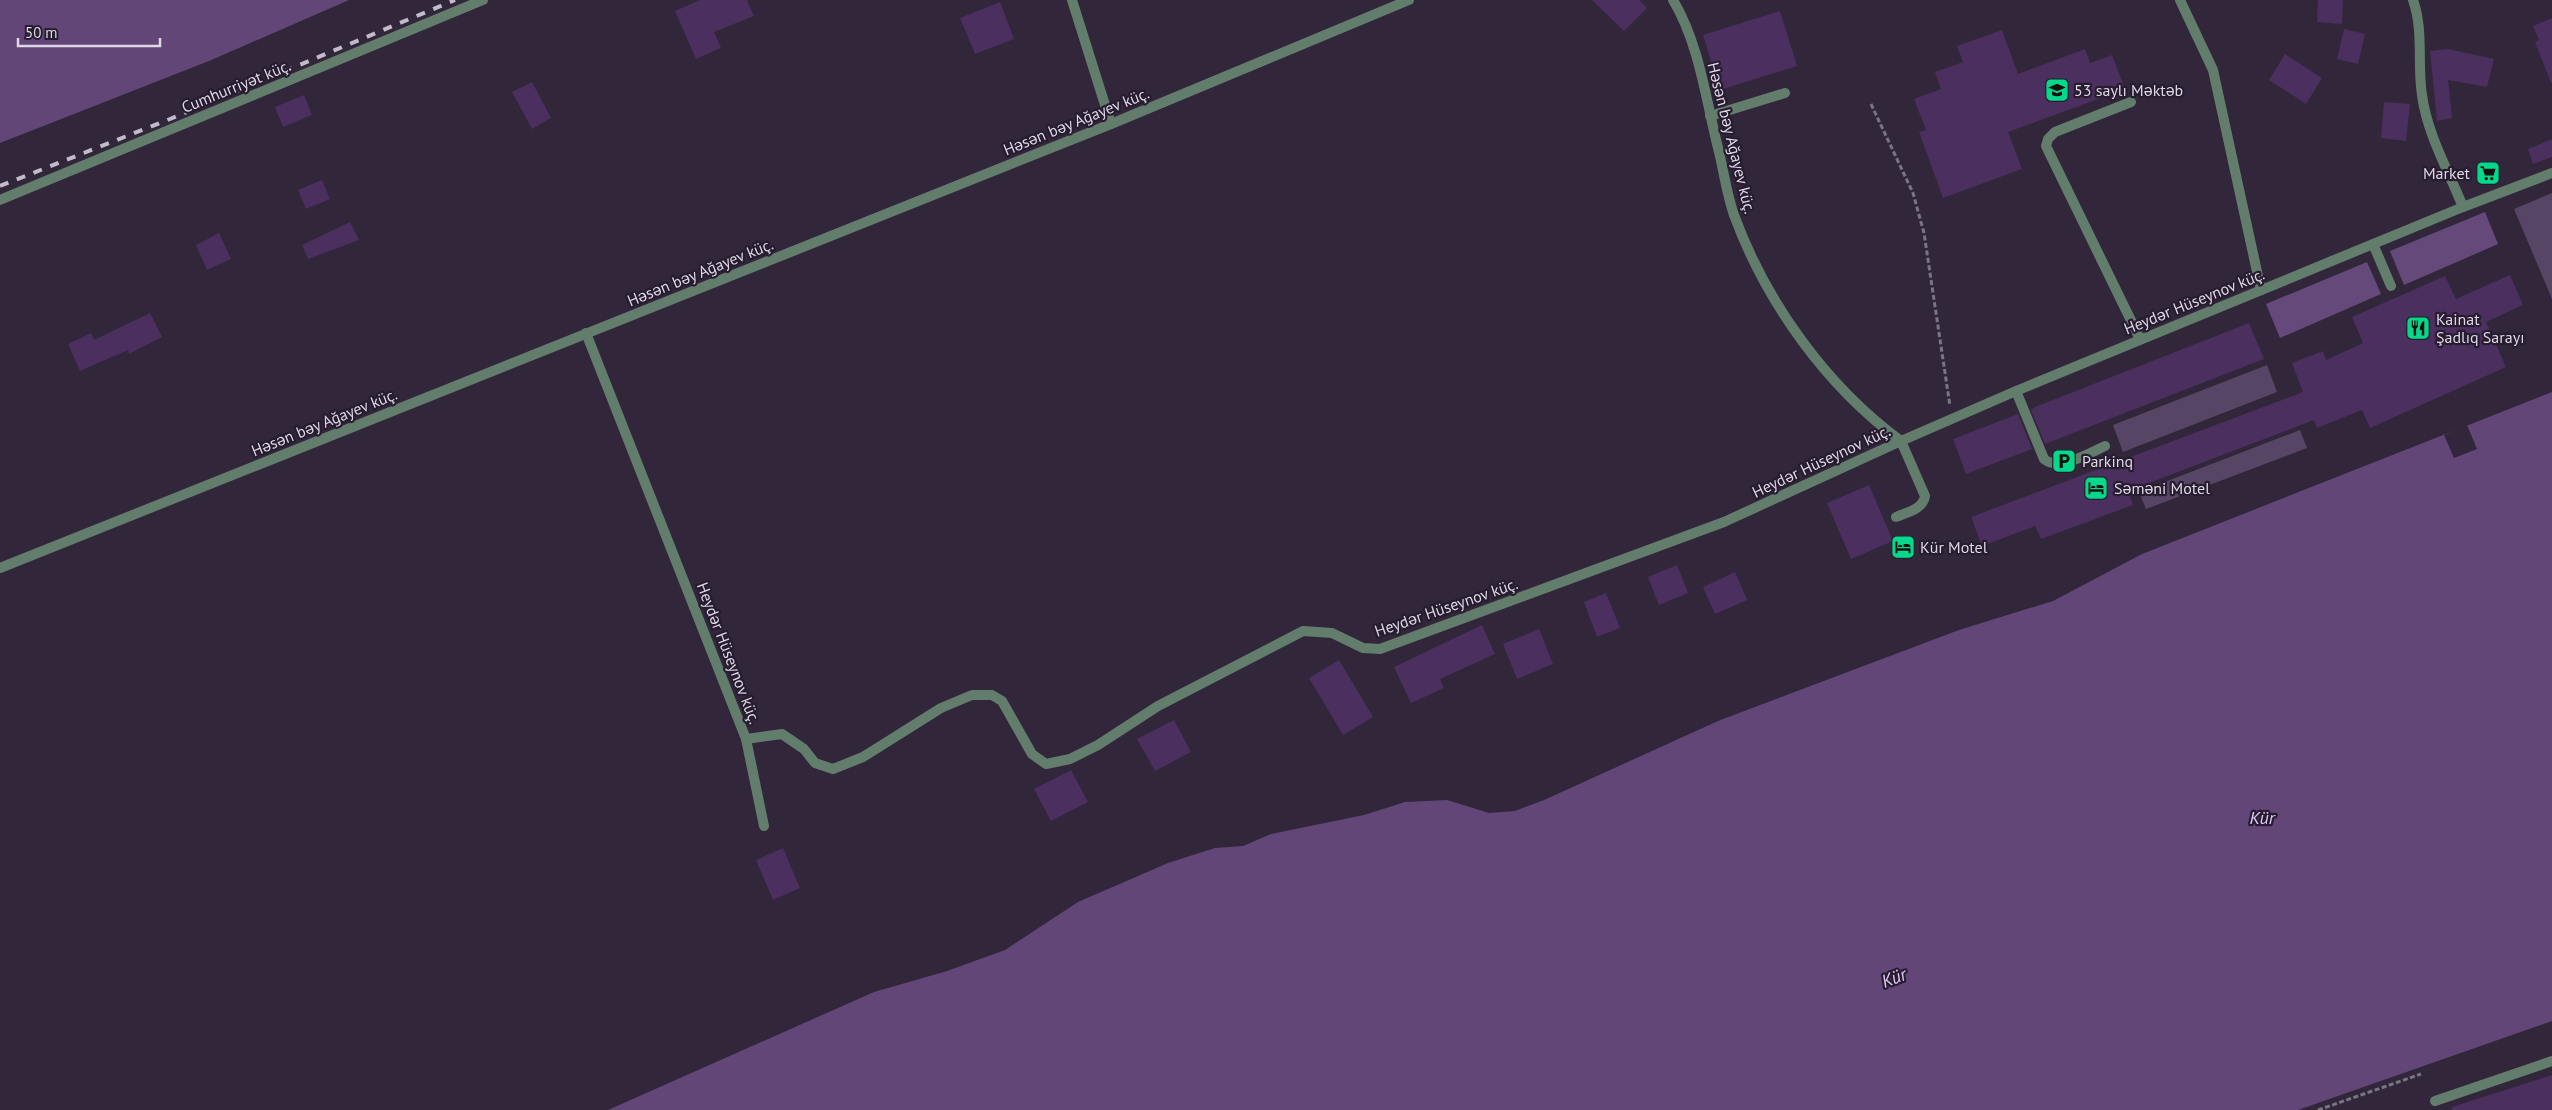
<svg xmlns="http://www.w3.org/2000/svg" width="2552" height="1110" font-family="'PT Sans',sans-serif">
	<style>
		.green { fill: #574565 }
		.forest { fill: #66497b }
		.water { fill: #634678 }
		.pier { fill: #31263a }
		.building { fill: #4b2f5f }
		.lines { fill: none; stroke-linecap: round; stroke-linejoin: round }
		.path { stroke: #7c7384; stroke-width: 3; stroke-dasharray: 5 2.5; stroke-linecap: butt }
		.service { stroke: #637d6d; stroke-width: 10 }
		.minor { stroke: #637d6d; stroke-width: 10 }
		.rail { stroke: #c2bbc9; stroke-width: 4; stroke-dasharray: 9 9; stroke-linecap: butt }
		.labels { text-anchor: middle; stroke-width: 4.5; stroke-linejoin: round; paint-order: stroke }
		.street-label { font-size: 16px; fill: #ded7e4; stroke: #271c30 }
		.poi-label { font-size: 16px; fill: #ded7e4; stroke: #271c30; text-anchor: start }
		.water-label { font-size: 18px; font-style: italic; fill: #e2c8f7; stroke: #271c30 }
	</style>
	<rect width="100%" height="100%" fill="#31263a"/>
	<!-- green -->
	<g class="green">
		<polygon points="2552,193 2552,299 2514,209"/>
		<polygon points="2267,365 2277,392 2123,452 2113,425"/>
		<polygon points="2300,430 2307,448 2146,509 2139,492"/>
	</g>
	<!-- forest -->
	<g class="forest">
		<polygon points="2485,212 2498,244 2404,285 2390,251"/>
		<polygon points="2367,262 2381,294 2280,338 2266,304"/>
	</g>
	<!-- water -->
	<g class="water">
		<polygon points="0,0 349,0 209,61 0,143"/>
		<polygon points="2552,392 2552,1021 2298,1110 608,1110 874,992 947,971 1005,950 1078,902 1168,863 1215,848 1243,846 1271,834 1364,815 1405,802 1447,800 1489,813 1515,811 1544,800 1718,721 1959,630 2053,601 2142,554"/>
	</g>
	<!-- pier -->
	<polygon class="pier" points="2467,425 2477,449 2454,458 2444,435"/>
	<!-- building -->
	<g class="building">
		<polygon points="700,0 747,0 754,16 714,32 721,48 696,59 675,11"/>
		<polygon points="1592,0 1639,0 1647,8 1624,31"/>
		<polygon points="2318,0 2343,0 2342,24 2317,22"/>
		<polygon points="1000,2 1014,39 975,54 960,18"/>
		<polygon points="1780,11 1797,66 1720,90 1703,35"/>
		<polygon points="2552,18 2552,83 2551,83 2535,42 2539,40 2533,26"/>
		<polygon points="2344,29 2365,34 2358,64 2337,59"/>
		<polygon points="2002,30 2018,74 2085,49 2090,63 2112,55 2125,89 2008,132 2022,169 1943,198 1919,132 1926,130 1914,99 1941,89 1935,72 1963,62 1957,46"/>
		<polygon points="2448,49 2494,59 2487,87 2448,80 2452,118 2437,121 2430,51"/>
		<polygon points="2285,54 2322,78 2306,104 2269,80"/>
		<polygon points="532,82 551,118 532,129 512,92"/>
		<polygon points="304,95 312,115 283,127 275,107"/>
		<polygon points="2384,102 2410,104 2406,141 2381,138"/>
		<polygon points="2552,139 2552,157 2533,164 2528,149"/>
		<polygon points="322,180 330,199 306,209 298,190"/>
		<polygon points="350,222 359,240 308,259 302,245"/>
		<polygon points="219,233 231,259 207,270 196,245"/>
		<polygon points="2510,275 2523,305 2486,322 2506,367 2370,428 2362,410 2317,428 2314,420 2128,491 2133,505 2041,539 2035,526 1982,546 1971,517 2303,392 2292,363 2323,351 2326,360 2363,343 2352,317 2445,276 2456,299"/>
		<polygon points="150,313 162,337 129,354 128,350 80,371 68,344 91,333 94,340"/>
		<polygon points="2249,323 2264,359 2045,444 2031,410 2035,407"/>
		<polygon points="2018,414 2032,449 1966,474 1953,439"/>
		<polygon points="1869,485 1893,541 1851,559 1827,503"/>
		<polygon points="1677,565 1688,593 1659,605 1648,577"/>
		<polygon points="1735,572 1747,600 1715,614 1703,587"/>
		<polygon points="1606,593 1620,628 1597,637 1584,602"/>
		<polygon points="1482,625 1495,654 1440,679 1444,688 1411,703 1394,667"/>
		<polygon points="1539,629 1553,664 1517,679 1503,644"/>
		<polygon points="1339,660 1373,717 1343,735 1309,678"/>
		<polygon points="1174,720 1191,752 1155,771 1137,739"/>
		<polygon points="1071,770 1088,802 1051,821 1034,789"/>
		<polygon points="783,848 800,888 773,900 756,860"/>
		<polygon points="2552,1075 2552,1110 2452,1110 2452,1107"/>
	</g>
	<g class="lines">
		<!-- path -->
		<g class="path">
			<polyline points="1871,104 1913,193 1924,233 1950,406"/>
			<polyline points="2318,1110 2421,1074"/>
		</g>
		<!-- service -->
		<g class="service">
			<polyline points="2131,102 2055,132 2048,139 2046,146 2140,339"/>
			<polyline points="1710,116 1785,93"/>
			<polyline points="2373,244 2391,286"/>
			<path d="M2016 391 2044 459C2059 472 2089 453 2105 446"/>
			<path d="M1896 517C1908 512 1923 509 1925 496L1901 441"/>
		</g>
		<!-- minor -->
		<g class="minor">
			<polyline points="1072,0 1111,124"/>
			<path d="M1673 0C1700 45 1706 102 1719 152 1724 173 1727 195 1734 215 1766 302 1826 386 1901 441"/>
			<polyline points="2180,0 2213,70 2261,290"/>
			<path d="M2413 0C2424 31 2417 64 2422 95 2427 134 2449 172 2463 207"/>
			<polyline points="0,200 483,0"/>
			<polyline points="586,333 746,739 782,734 804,749 815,763 833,769 863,757 941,708 972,695 992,695 1002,701 1032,754 1046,764 1070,759 1098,745 1158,706 1303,631 1332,633 1363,648 1380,649 1724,522 1901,441 2016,391 2463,207 2552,173"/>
			<polyline points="0,568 1111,124 1409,0"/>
			<polyline points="746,739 764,826"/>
			<polyline points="2435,1101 2552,1061"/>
		</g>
		<!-- rail -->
		<polyline class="rail" points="0,186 170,119 455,0"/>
	</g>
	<!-- icons -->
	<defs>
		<g id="school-square" transform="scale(1.25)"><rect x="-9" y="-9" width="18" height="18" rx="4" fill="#04d98b" stroke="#271c30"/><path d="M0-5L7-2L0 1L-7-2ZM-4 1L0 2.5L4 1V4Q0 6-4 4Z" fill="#111"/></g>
		<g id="supermarket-square" transform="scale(1.25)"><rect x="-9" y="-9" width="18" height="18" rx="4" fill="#04d98b" stroke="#271c30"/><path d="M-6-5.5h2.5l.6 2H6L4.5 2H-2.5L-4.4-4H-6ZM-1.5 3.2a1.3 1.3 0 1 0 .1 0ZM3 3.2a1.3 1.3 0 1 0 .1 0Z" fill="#111"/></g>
		<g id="restaurant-square" transform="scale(1.25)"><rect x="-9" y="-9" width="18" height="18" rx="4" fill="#04d98b" stroke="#271c30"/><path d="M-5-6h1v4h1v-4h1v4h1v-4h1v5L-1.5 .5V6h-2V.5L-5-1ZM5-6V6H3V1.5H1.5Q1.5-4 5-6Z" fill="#111"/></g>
		<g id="parking-square" transform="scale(1.25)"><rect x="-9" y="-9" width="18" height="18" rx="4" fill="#04d98b" stroke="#271c30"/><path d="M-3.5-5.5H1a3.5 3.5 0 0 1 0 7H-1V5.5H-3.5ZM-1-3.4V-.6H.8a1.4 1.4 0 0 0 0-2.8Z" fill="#111"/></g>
		<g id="hotel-square" transform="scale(1.25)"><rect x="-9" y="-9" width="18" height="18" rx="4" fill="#04d98b" stroke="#271c30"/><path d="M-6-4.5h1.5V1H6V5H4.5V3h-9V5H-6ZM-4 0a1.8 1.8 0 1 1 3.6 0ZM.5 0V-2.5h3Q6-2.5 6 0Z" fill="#111"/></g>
	</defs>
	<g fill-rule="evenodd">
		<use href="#school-square" x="2057" y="90"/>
		<use href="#supermarket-square" x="2488" y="173"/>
		<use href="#restaurant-square" x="2418" y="328"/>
		<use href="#parking-square" x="2064" y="461"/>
		<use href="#hotel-square" x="2096" y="488"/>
		<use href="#hotel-square" x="1903" y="547"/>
	</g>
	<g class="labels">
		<!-- street labels -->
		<g class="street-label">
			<text transform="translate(236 86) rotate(-22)" y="6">Cumhurriyət küç.</text>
			<text transform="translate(1076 121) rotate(-22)" y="6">Həsən bəy Ağayev küç.</text>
			<text transform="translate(1732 138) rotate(76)" y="6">Həsən bəy Ağayev küç.</text>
			<text transform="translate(700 272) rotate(-22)" y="6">Həsən bəy Ağayev küç.</text>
			<text transform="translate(2194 301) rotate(-22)" y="6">Heydər Hüseynov küç.</text>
			<text transform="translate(324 422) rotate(-22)" y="6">Həsən bəy Ağayev küç.</text>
			<text transform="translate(1821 461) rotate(-25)" y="6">Heydər Hüseynov küç.</text>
			<text transform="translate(1446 607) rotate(-19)" y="6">Heydər Hüseynov küç.</text>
			<text transform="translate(729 653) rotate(69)" y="6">Heydər Hüseynov küç.</text>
		</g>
		<!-- poi labels -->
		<g class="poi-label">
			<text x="2074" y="96">53 saylı Məktəb</text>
			<text x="2470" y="179" text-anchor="end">Market</text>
			<text x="2436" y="325">Kainat<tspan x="2436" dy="18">Şadlıq Sarayı</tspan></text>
			<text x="2082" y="467">Parkinq</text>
			<text x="2114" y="494">Səməni Motel</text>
			<text x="1920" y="553">Kür Motel</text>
		</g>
		<!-- water labels -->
		<g class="water-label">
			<text x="2262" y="824">Kür</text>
			<text transform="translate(1894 978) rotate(-21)" y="6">Kür</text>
		</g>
	</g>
	<!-- scale -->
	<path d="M18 38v8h142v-8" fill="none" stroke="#ded7e4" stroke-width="2.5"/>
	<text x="25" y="38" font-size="15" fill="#ded7e4" stroke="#271c30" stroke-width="4" paint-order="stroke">50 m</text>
</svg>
